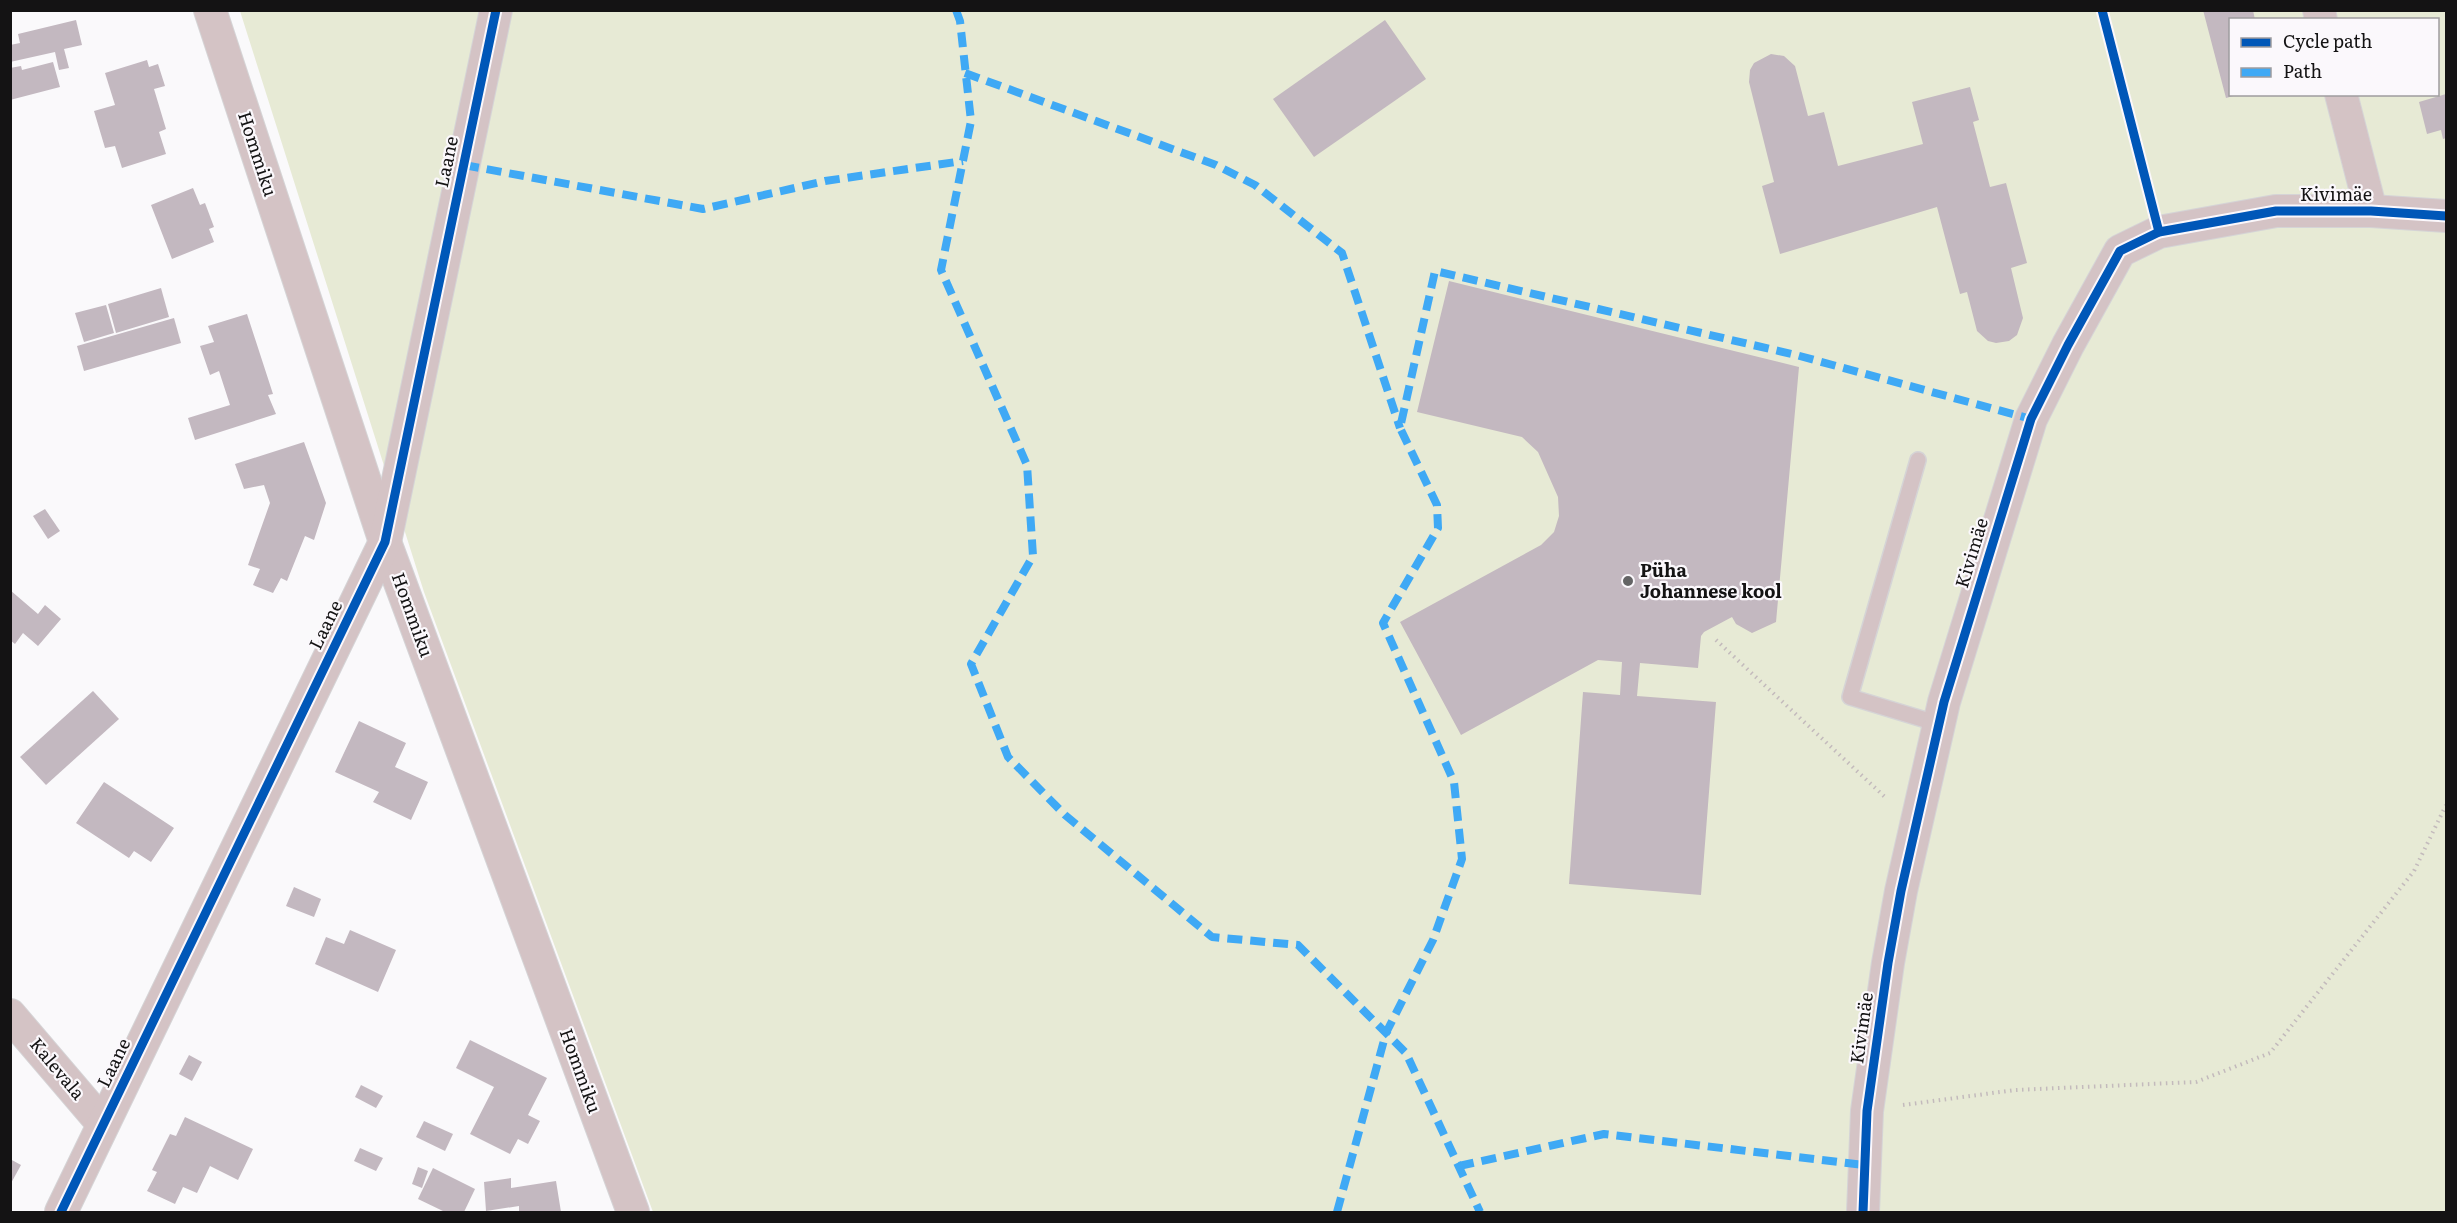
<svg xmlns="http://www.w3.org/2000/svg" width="2457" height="1223" font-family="Literata,serif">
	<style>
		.green { fill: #e7ead5; fill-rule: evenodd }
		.building { fill: #c3b8c0 }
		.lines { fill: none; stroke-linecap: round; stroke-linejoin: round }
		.lane-casing { stroke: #d5d4d6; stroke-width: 18 }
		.street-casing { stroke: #d5d4d6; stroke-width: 34 }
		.path { stroke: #c3babc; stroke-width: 4; stroke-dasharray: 1.5 4.5; stroke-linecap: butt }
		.lane { stroke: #d4c3c5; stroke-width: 15 }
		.street { stroke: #d4c3c5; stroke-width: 32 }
		.quiet { stroke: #3fa9f5; stroke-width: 8; stroke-dasharray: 15 8; stroke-linecap: butt }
		.cycleway-casing { stroke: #fbf8fc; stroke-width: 13 }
		.cycleway { stroke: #0057b8; stroke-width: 9 }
		.poi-dot { fill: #646465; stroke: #fbf8fc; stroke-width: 2 }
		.labels { text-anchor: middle; stroke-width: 4.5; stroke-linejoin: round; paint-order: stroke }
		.street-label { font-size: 18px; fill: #141314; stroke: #fbf8fc }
		.poi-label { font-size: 18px; font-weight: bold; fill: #141314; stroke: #fbf8fc; text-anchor: start }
	</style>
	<rect width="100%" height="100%" fill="#faf9fb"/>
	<!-- green -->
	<path class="green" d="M240 11H2446V1212H653L424 592ZM2230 20H2438V94H2230Z"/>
	<!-- building -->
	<g class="building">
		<polygon points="2203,10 2253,10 2255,20 2230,20 2230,94 2237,95 2226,98"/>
		<polygon points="76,20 82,45 64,49 69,68 59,70 55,52 10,62 10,45 20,43 18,34"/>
		<polygon points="1385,20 1426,79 1314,157 1273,99"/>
		<polygon points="1771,54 1784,56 1795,66 1808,116 1824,112 1838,166 1923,144 1912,102 1970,87 1979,120 1973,122 1990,187 2006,183 2027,263 2011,268 2023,318 2017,335 2009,341 1996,343 1988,341 1977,331 1967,292 1960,294 1937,207 1780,254 1762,186 1774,182 1749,82 1750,70 1754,63"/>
		<polygon points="147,60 149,67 158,64 165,86 154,89 166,129 159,132 166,154 122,168 115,146 105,148 94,111 115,105 105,73"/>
		<polygon points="53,62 60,87 10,100 10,68 21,66 22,70"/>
		<polygon points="2446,94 2446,138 2443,139 2441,130 2427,134 2419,102"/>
		<polygon points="193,188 200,205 205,203 214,227 209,229 214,242 172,259 151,205"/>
		<polygon points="1449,281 1799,367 1776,622 1752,633 1736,624 1732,617 1704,632 1701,636 1698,668 1640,663 1637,696 1716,702 1701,895 1569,884 1583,692 1620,695 1622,662 1598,660 1461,735 1400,622 1541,545 1554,532 1559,516 1558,497 1538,452 1522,437 1417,412"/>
		<polygon points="161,288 169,317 116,333 108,304"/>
		<polygon points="106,305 114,333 84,342 75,313"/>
		<polygon points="247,314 273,394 268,395 276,414 195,440 188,418 230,405 219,371 210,375 200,346 214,342 208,326"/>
		<polygon points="174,318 181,343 84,371 77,346"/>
		<polygon points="304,442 326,503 314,540 305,536 287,581 281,578 273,593 253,585 260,569 248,565 270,503 264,485 244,489 235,464"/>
		<polygon points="45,509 60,531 48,539 33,516"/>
		<polygon points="10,590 38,614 45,605 61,619 38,646 23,633 15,644 10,640"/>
		<polygon points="93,691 119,719 46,785 20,757"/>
		<polygon points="359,721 406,743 395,767 428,782 411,820 373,802 379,792 335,772"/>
		<polygon points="104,782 174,828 151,862 134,851 129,858 76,823"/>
		<polygon points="294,887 321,899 314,917 286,906"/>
		<polygon points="350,930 396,950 378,992 315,964 326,937 344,944"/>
		<polygon points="470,1040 547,1078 528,1115 540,1121 528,1144 518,1139 510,1154 470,1134 494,1087 456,1068"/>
		<polygon points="189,1055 202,1062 192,1081 179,1074"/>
		<polygon points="361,1085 383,1096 376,1108 355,1097"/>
		<polygon points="185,1117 253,1149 238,1180 210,1166 197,1193 183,1187 175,1204 147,1191 157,1172 152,1170 170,1134 176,1136"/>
		<polygon points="424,1121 453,1134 445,1151 416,1137"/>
		<polygon points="360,1148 383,1158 376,1171 354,1161"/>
		<polygon points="10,1159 21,1165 10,1185"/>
		<polygon points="418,1167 428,1171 422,1188 412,1184"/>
		<polygon points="433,1168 475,1189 464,1212 445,1212 418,1199"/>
		<polygon points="511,1178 511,1188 556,1181 561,1212 519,1212 519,1206 486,1211 484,1182"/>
	</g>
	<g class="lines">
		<!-- lane casing -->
		<g class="lane-casing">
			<polyline id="lane" points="1918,460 1850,697 1939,724"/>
		</g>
		<!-- street casing -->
		<g class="street-casing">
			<g id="street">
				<polyline points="210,10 385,542 633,1212"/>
				<polyline points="2319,10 2321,20"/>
				<polyline points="2341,94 2371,211"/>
				<polyline points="10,1015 103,1124"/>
				<polyline points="61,1212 385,542 496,10"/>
				<polyline points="1863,1212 1867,1111 1888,963 1901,891 1944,702 2031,419 2068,345 2120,251 2159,232 2276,211 2371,211 2446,216"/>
			</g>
		</g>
		<!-- path -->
		<g class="path">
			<polyline points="1716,640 1886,798"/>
			<polyline points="1903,1105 2015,1090 2196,1082 2270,1053 2414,871 2446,805"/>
		</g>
		<!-- lane -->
		<use href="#lane" class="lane"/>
		<!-- street -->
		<use href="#street" class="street"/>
		<!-- quiet -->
		<g class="quiet">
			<polyline points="956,10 960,21 971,121 941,270 1027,465 1033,556 971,664 1008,757 1065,815 1212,937 1298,945 1406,1053 1480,1212"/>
			<polyline points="965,73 1216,165 1255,185 1342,253 1400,428"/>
			<polyline points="464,165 703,209 825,181 963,161"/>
			<polyline points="1459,1166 1604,1134 1864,1165"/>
			<polyline points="1337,1212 1386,1033 1433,940 1462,859 1454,782 1383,623 1438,528 1437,505 1400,428 1435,271 1796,355 2031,419"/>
		</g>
		<!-- cycleway casing -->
		<g class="cycleway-casing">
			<g id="cycleway">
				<polyline points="2102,10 2159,232"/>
				<polyline points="61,1212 385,542 496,10"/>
				<polyline points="1863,1212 1867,1111 1888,963 1901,891 1944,702 2031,419 2068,345 2120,251 2159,232 2276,211 2371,211 2446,216"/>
			</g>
		</g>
		<!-- cycleway -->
		<use href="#cycleway" class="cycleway"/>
	</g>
	<!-- markers -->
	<circle class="poi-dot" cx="1628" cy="581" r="6"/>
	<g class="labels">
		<!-- street labels -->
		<g class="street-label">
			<text transform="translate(257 154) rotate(72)" y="6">Hommiku</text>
			<text transform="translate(447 162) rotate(-78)" y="6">Laane</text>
			<text x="2336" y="201">Kivimäe</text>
			<text transform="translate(1972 553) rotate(-73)" y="6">Kivimäe</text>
			<text transform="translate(412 615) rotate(70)" y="6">Hommiku</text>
			<text transform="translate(326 625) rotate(-64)" y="6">Laane</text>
			<text transform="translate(1862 1028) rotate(-82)" y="6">Kivimäe</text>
			<text transform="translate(114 1063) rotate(-64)" y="6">Laane</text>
			<text transform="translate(57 1069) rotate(50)" y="6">Kalevala</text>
			<text transform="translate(580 1071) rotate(70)" y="6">Hommiku</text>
		</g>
		<!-- poi labels -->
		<g class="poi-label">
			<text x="1640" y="577">Püha<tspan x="1640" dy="21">Johannese kool</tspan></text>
		</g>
	</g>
	<!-- border -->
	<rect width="2457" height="1223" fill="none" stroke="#141314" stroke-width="24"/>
	<!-- legend -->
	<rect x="2229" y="18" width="210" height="78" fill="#fbf8fc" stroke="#9f9c9f" stroke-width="1.5"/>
	<rect x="2241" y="38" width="30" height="9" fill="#0057b8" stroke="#9f9c9f" stroke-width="1.5"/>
	<text x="2283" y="48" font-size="18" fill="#141314">Cycle path</text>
	<rect x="2241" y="68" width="30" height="9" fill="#3fa9f5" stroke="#9f9c9f" stroke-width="1.5"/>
	<text x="2283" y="78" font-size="18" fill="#141314">Path</text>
</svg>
